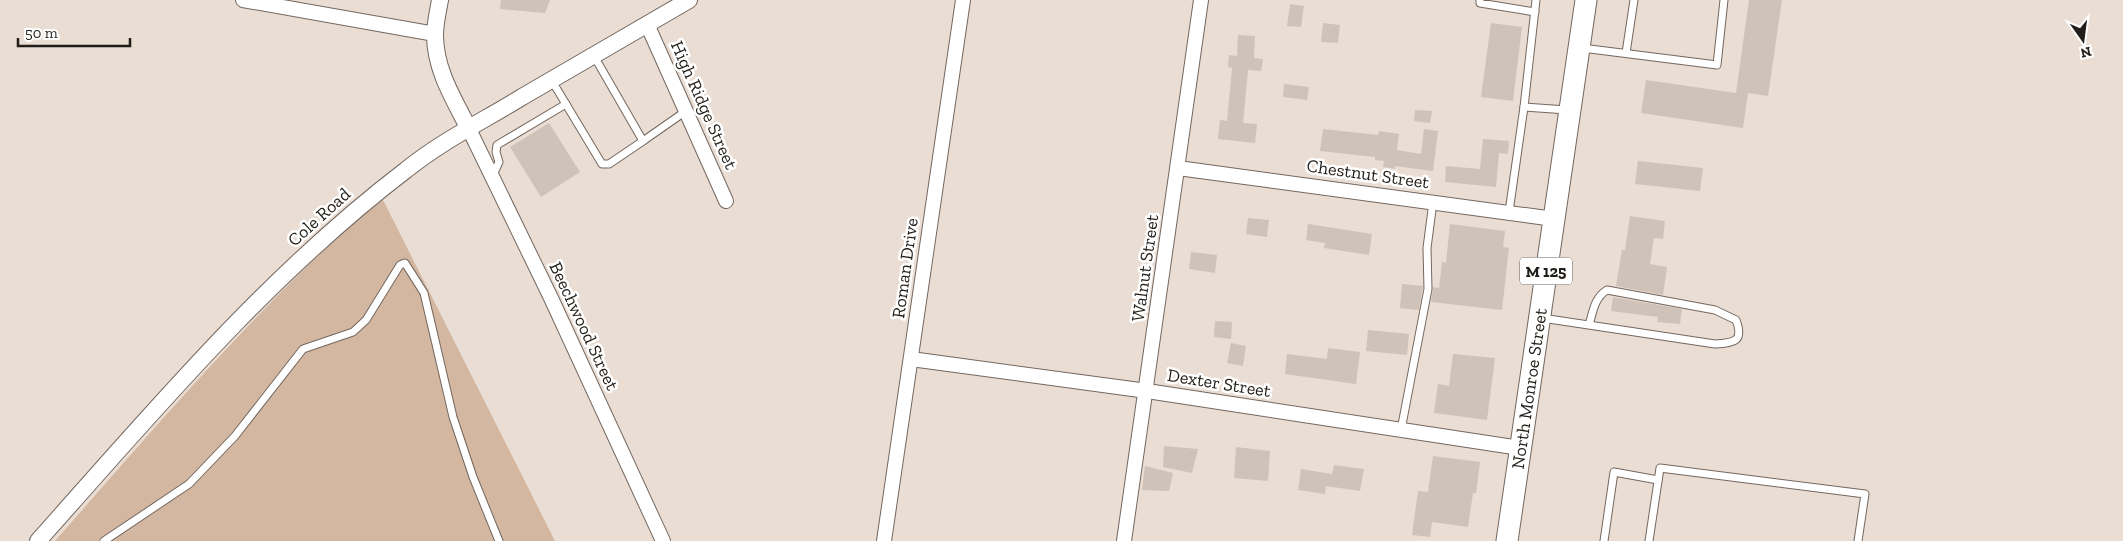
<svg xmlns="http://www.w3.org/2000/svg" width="2123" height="541" font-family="'Zilla Slab',serif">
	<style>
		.green { fill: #d3b7a1 }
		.building { fill: #cfc2b9 }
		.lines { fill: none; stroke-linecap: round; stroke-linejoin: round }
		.service-casing { stroke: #73675f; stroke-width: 9 }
		.minor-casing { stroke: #73675f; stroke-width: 16 }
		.tertiary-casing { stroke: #73675f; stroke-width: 18 }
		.primary-casing { stroke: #73675f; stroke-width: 23 }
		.service { stroke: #fff; stroke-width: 7 }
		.minor { stroke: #fff; stroke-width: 14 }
		.tertiary { stroke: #fff; stroke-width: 16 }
		.primary { stroke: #fff; stroke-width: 21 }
		.labels { text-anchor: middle; stroke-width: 5; stroke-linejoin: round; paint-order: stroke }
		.shield { fill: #fff; stroke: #64615e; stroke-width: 1 }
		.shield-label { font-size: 16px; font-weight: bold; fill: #211d19 }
		.street-label { font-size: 18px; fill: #211d19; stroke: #fff }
	</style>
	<rect width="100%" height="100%" fill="#eaddd3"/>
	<!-- green -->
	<path class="green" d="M383 200 555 541H55C119 468 183 394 250 324 292 280 335 237 383 200Z"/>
	<!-- building -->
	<g class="building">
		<polygon points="501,0 550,0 545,13 500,9"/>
		<polygon points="1749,0 1782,0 1768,96 1748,93 1743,128 1641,113 1646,80 1736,93"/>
		<polygon points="1290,4 1304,6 1301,27 1287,26"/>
		<polygon points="1323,23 1340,25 1338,43 1321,42"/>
		<polygon points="1491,23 1522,27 1513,101 1481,97"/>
		<polygon points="1238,35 1255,36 1254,58 1263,59 1261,71 1248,70 1243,123 1257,124 1255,143 1218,139 1220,120 1227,121 1232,68 1228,67 1229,55 1237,56"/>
		<polygon points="1284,84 1309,87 1307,100 1283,97"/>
		<polygon points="1415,110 1432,111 1430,123 1414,121"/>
		<polygon points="549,123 580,172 541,197 510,147"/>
		<polygon points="1323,129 1378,135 1379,131 1399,134 1397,150 1421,154 1424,129 1438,131 1433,171 1395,166 1395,169 1383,167 1384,161 1375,160 1375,157 1320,151"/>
		<polygon points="1483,139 1509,141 1508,154 1499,153 1496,187 1445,182 1446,166 1480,169"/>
		<polygon points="1638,161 1703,168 1700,191 1635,184"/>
		<polygon points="1630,216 1665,221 1663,239 1654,238 1650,264 1667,267 1663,295 1616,286 1622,250 1625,250"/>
		<polygon points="1248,218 1269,220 1267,237 1246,234"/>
		<polygon points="1308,224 1372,234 1369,255 1324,248 1325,243 1306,240"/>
		<polygon points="1450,224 1505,231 1503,247 1509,248 1502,310 1431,302 1433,287 1439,288 1442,262 1446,263"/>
		<polygon points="1191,252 1217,255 1215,273 1189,269"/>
		<polygon points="1402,284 1423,286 1419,310 1400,308"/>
		<polygon points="1613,297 1682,309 1680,324 1657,322 1658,317 1611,311"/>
		<polygon points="1215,321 1232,322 1231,339 1214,337"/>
		<polygon points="1368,330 1409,334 1407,355 1366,351"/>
		<polygon points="1231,343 1246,346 1243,366 1227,363"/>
		<polygon points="1328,348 1360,352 1356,384 1285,374 1287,354 1327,359"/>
		<polygon points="1453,354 1495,358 1487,420 1434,413 1438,384 1449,386"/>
		<polygon points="1164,446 1198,449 1192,473 1163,467"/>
		<polygon points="1236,447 1270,451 1268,481 1234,478"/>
		<polygon points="1433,456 1480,462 1476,493 1473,493 1468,527 1432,522 1430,537 1412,535 1418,491 1428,492"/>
		<polygon points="1334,465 1364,469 1360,491 1326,486 1325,494 1298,490 1301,469 1332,474"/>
		<polygon points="1145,466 1173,473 1169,491 1142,490"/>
	</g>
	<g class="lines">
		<!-- service casing -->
		<g class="service-casing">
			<g id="service">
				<polyline points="1480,0 1480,3 1535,12"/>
				<polyline points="1582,48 1717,65 1724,0"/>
				<polyline points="1626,53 1634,0"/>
				<polyline points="594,56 643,141 686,111"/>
				<polyline points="552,81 602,164 609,164 643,141"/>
				<polyline points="1524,107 1567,110"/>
				<polyline points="492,177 499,162 496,152 497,145 566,104"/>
				<polyline points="1509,212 1524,107 1536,0"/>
				<path d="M1542 318 1715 344C1735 343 1744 341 1736 320L1715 310 1607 290C1594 298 1593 312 1589 325"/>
				<polyline points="1401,430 1428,289 1427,248 1433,202"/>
				<polyline points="104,541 189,484 235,436 303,349 353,332 366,320 400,265 405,263 424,293 453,417 473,477 499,541"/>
				<polyline points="1604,541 1614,472 1658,480"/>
				<polyline points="1649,541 1660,468 1865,494 1858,541"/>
			</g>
		</g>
		<!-- minor casing -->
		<g class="minor-casing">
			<g id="minor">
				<polyline points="243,0 435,34"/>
				<polyline points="647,24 726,201"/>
				<polyline points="468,127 551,298 663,541"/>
				<polyline points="1178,168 1554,219"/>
				<polyline points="911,359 1147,391 1520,448"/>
				<polyline points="884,541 963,0"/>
				<polyline points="1124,541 1201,0"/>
			</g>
		</g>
		<!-- tertiary casing -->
		<g class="tertiary-casing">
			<g id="tertiary">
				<path d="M440 0C438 11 435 24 435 35 435 69 453 98 468 127"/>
				<path d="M38 541C154 411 267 276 406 170 442 141 483 121 522 97 578 65 633 32 689 0"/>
			</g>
		</g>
		<!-- primary casing -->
		<g class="primary-casing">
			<g id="primary">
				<path id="s1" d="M1507 541 1586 0"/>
			</g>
		</g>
		<!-- service -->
		<use href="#service" class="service"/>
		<!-- minor -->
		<use href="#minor" class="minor"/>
		<!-- tertiary -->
		<use href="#tertiary" class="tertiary"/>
		<!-- primary -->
		<use href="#primary" class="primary"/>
	</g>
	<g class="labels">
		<!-- shield labels -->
		<rect class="shield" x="1520" y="257.5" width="52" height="27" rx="4"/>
		<g class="shield-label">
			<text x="1546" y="277">M 125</text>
		</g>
		<!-- street labels -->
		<g class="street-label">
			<text transform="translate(704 105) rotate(66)" y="6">High Ridge Street</text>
			<text transform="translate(1368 174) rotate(8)" y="6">Chestnut Street</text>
			<text transform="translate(319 217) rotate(-42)" y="6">Cole Road</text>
			<text transform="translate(905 268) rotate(-82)" y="6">Roman Drive</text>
			<text transform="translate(1145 268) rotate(-82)" y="6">Walnut Street</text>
			<text transform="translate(584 326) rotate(65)" y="6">Beechwood Street</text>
			<text transform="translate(1219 383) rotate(9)" y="6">Dexter Street</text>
			<text dy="6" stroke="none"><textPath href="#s1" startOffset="154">North Monroe Street</textPath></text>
		</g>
	</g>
	<!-- north arrow -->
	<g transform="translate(2083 40) rotate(166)" stroke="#ffffff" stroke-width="4" paint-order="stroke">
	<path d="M0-4L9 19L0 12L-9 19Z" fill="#211d19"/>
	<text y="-8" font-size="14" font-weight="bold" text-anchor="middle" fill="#211d19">N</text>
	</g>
	<!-- scale -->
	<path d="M18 38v8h112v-8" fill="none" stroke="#211d19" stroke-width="2.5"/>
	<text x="25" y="38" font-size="15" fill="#211d19" stroke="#ffffff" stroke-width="4" paint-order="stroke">50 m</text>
</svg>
